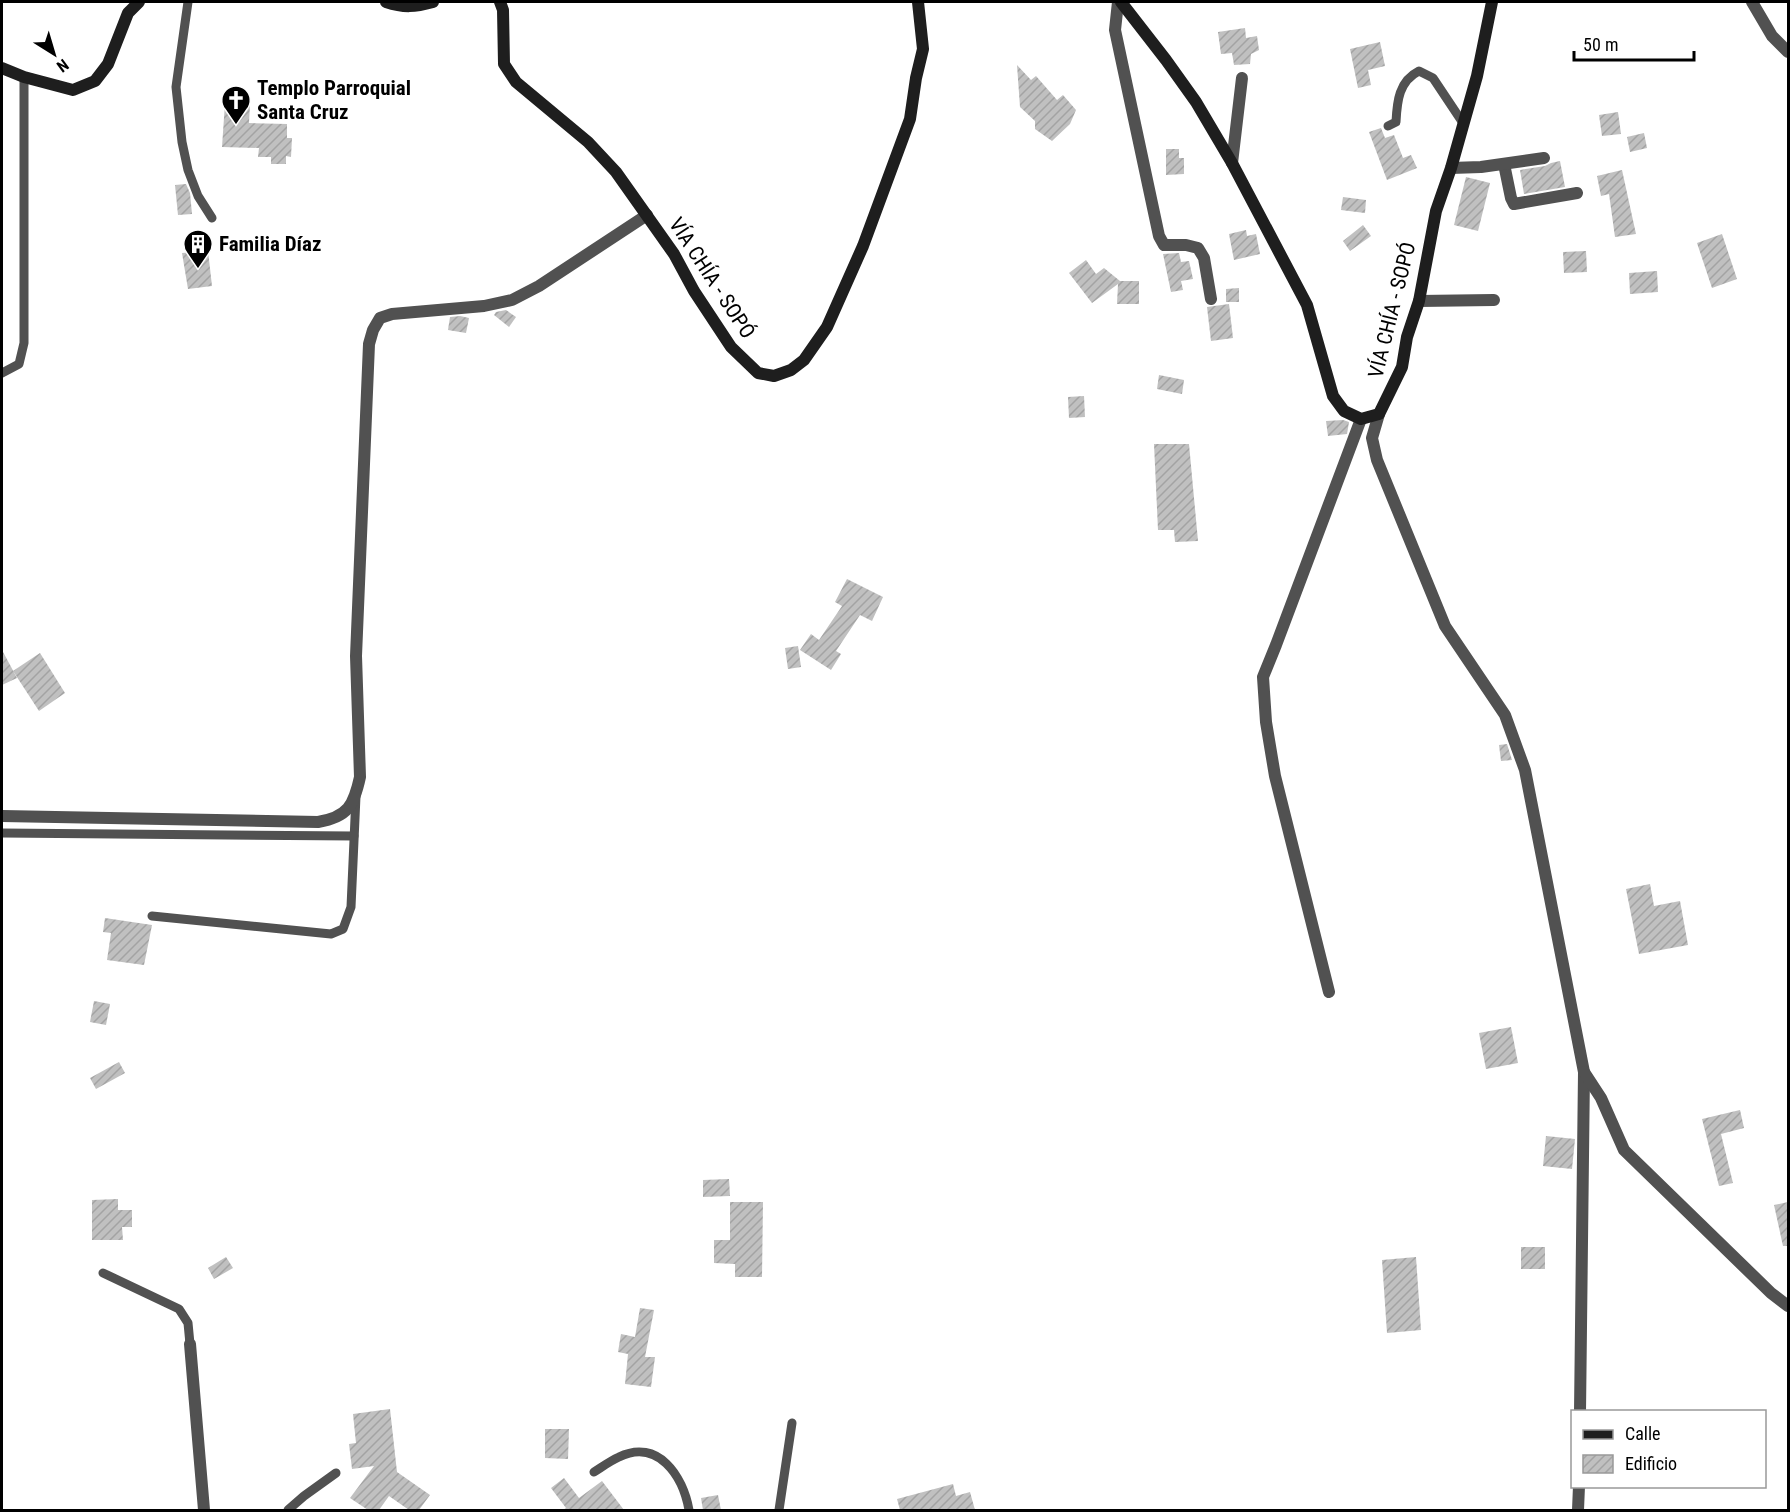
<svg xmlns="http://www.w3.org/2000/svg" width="1790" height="1512" font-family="'Roboto Condensed',sans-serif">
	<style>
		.building { fill: url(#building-hatch) }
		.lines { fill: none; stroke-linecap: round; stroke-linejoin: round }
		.lane { stroke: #515151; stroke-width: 9 }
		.street { stroke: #515151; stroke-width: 12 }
		.secondary { stroke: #1e1e1e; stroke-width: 12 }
		.labels { text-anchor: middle; stroke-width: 4.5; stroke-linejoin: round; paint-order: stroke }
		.poi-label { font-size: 21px; font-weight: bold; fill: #000; stroke: #fff; text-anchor: start }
		.street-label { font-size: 21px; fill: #000; stroke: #fff }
	</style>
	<defs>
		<pattern id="building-hatch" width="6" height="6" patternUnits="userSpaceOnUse" patternTransform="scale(1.5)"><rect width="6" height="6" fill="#c0c0c0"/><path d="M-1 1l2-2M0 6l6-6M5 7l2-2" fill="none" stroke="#a3a3a3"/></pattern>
	</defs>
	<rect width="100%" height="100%" fill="#fff"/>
	<!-- building -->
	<g class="building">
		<polygon points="1245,28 1246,38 1257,36 1259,50 1251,54 1250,64 1234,65 1232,53 1221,54 1218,32"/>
		<polygon points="1380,42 1385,66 1368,70 1371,85 1358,88 1350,49"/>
		<polygon points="1017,65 1031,80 1036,76 1057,100 1063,95 1076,110 1070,124 1052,141 1035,129 1035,121 1020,107"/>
		<polygon points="225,103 250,104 249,123 287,124 287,138 292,138 291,157 286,156 286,164 271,164 271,157 258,157 259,148 222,147"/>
		<polygon points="1618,112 1621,134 1602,136 1599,115"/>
		<polygon points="1381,128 1385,138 1394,135 1403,158 1411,155 1417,168 1387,180 1369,132"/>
		<polygon points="1644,133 1647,148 1630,152 1627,137"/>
		<polygon points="1166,149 1179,149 1179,158 1184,158 1184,174 1166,175"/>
		<polygon points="1560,161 1565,187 1524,194 1520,170 1545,166 1551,163"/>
		<polygon points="1622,170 1636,234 1615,237 1609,194 1601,196 1597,176"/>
		<polygon points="1466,177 1490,183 1478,231 1454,225"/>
		<polygon points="186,184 190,193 192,214 178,215 175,185"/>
		<polygon points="1343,197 1366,200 1365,213 1341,210"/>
		<polygon points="1363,225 1371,236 1350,251 1343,241"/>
		<polygon points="1246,230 1247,236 1256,234 1260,254 1234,260 1229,234"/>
		<polygon points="1722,234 1737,279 1712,288 1697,243"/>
		<polygon points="208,251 212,286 188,289 182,253"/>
		<polygon points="1586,251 1587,272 1564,273 1563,252"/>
		<polygon points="1179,253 1181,262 1189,261 1193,279 1181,281 1183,290 1171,292 1163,254"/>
		<polygon points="1086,260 1096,274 1104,268 1120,281 1139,281 1139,304 1117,304 1118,284 1092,303 1069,273"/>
		<polygon points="1657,271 1658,292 1630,294 1629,273"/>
		<polygon points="1239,288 1239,302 1226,302 1226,289"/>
		<polygon points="1229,304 1233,338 1211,341 1207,307"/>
		<polygon points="506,310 516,317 509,327 494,315 496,312"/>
		<polygon points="460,316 469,318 466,333 448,330 450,317"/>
		<polygon points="1159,375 1184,380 1182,394 1157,389"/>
		<polygon points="1084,396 1085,417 1069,418 1068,397"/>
		<polygon points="1343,420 1349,422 1347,434 1328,436 1326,421"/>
		<polygon points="1154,444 1189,444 1198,541 1175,542 1174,530 1158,530"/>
		<polygon points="847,579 883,597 872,621 860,615 836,651 841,654 831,670 800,650 811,634 819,640 842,606 835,602"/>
		<polygon points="798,646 801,667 788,669 785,648"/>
		<polygon points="2,650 17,678 2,685"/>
		<polygon points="40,653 65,693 39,711 13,671"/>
		<polygon points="1507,744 1512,760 1501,761 1499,745"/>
		<polygon points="1650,884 1654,906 1680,901 1688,945 1639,954 1626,889"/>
		<polygon points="105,918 152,925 144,965 107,960 111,933 103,932"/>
		<polygon points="94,1001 110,1004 106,1025 90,1022"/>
		<polygon points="1511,1027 1518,1063 1486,1069 1479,1033"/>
		<polygon points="119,1062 125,1073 96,1089 90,1078"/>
		<polygon points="1740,1110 1744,1128 1721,1134 1733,1183 1719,1186 1702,1119"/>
		<polygon points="1546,1136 1575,1139 1572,1169 1543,1166"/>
		<polygon points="729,1179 730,1196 703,1197 703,1180"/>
		<polygon points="118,1199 118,1210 132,1210 132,1227 122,1227 123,1240 92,1240 92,1200"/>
		<polygon points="730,1202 763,1202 762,1277 735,1277 735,1264 714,1263 714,1240 730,1240"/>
		<polygon points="1788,1202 1788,1246 1783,1246 1774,1205"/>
		<rect x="1521" y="1247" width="24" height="22"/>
		<polygon points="226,1257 233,1268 214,1279 208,1268"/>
		<polygon points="1416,1257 1421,1330 1387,1333 1382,1260"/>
		<polygon points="640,1308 654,1310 645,1357 655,1357 651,1387 625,1384 628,1354 618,1352 621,1334 635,1337"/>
		<polygon points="390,1409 397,1472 430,1495 419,1510 409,1510 389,1496 379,1510 368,1510 350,1498 374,1466 352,1469 349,1444 356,1443 353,1414"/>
		<polygon points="545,1429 569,1429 568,1459 545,1458"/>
		<polygon points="564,1478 579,1498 602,1481 624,1510 563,1510 566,1508 551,1488"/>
		<polygon points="953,1484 956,1496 970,1492 975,1510 900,1510 897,1499"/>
		<polygon points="718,1495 721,1510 703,1510 701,1498"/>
	</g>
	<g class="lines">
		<!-- lane -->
		<g class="lane">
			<polyline points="188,2 176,87 182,142 188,170 198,196 212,218"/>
			<path d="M1388 126 1396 122C1397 101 1399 81 1419 71L1433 78 1463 123"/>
			<polyline points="2,373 19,364 24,343 24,77"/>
			<polyline points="2,833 354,836"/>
			<polyline points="152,916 331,934 343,929 351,907 356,796"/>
			<polyline points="103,1273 179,1309 188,1323 190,1344"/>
			<path d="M594 1472C602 1467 610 1461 619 1457 658 1438 683 1476 689 1510"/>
			<polyline points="288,1510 304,1496 336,1473"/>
			<polyline points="779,1510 792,1423"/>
		</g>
		<!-- street -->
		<g class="street">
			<polyline points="1118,2 1115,30 1159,236 1164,245 1186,245 1198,248 1204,258 1211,299"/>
			<polyline points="1752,2 1772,36 1788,52"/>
			<polyline points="1232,163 1242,78"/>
			<polyline points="1504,164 1511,198 1514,204 1577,193"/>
			<polyline points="1451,168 1481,167 1544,158"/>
			<polyline points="1419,301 1494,300"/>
			<polyline points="1379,414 1372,438 1377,460 1445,626 1505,715 1525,770 1584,1072 1580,1412"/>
			<path d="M2 816 318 822C348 817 354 805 360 777L356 656 369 344 373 330 380 318 392 314 484 306 512 300 539 286 647 215"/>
			<polyline points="1329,992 1275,776 1266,722 1263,677 1276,645 1361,419"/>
			<polyline points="1584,1072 1601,1098 1624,1150 1771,1293 1788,1306"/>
			<polyline points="190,1344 204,1510"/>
			<polyline points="1578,1510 1579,1486"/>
		</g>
		<!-- secondary -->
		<g class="secondary">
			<path d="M386 2C404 8 415 7 433 2"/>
			<polyline points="500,2 503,10 504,64 516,82 588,142 616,172 674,254 694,291 731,347 758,373 774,376 791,370 804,360 827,327 863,246 910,119 916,78 923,49 918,2"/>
			<polyline points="1121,2 1166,60 1196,102 1232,163 1307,305 1333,396 1344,411 1361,419 1379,414 1402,367 1407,337 1419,301 1436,211 1451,168 1477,76 1492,2"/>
			<polyline points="2,68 24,77 73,90 95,81 108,64 128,13 139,2"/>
		</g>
	</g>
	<!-- icons -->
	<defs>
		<g id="church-pin" transform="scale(1.5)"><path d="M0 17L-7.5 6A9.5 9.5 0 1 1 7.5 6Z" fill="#000" stroke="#fff"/><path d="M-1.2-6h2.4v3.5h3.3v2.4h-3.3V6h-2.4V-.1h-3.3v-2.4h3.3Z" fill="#fff"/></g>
		<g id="building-pin" transform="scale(1.5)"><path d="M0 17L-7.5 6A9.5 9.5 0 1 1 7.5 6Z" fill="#000" stroke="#fff"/><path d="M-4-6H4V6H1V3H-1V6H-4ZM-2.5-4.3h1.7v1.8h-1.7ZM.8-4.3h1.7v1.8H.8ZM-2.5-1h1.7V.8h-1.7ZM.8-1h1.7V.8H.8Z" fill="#fff"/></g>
	</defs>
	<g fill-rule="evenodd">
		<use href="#church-pin" x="236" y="100"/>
		<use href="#building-pin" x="198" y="244"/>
	</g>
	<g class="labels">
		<!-- poi labels -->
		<g class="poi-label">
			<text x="257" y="95">Templo Parroquial<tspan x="257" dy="24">Santa Cruz</tspan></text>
			<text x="219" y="251">Familia Díaz</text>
		</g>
		<!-- street labels -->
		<g class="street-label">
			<text transform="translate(712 278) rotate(57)" y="7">VÍA CHÍA - SOPÓ</text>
			<text transform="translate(1392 310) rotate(-76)" y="7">VÍA CHÍA - SOPÓ</text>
		</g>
	</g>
	<!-- border -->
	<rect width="1790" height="1512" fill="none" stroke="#000000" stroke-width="6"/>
	<!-- legend -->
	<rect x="1571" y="1410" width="195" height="78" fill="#ffffff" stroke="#999999" stroke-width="1.5"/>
	<rect x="1583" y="1430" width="30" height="9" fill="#1e1e1e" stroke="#999999" stroke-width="1.5"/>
	<text x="1625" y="1440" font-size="18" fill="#000000">Calle</text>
	<rect x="1583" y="1455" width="30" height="18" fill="url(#building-hatch)" stroke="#999999" stroke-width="1.5"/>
	<text x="1625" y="1470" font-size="18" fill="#000000">Edificio</text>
	<!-- north arrow -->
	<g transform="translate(54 54) rotate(143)" stroke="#ffffff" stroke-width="4.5" paint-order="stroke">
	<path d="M0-4.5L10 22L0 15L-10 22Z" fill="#000000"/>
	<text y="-9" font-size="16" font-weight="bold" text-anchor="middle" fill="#000000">N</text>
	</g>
	<!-- scale -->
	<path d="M1574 51v9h120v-9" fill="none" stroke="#000000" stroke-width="3"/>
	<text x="1583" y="51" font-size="18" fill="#000000" stroke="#ffffff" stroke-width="4.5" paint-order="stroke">50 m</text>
</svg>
